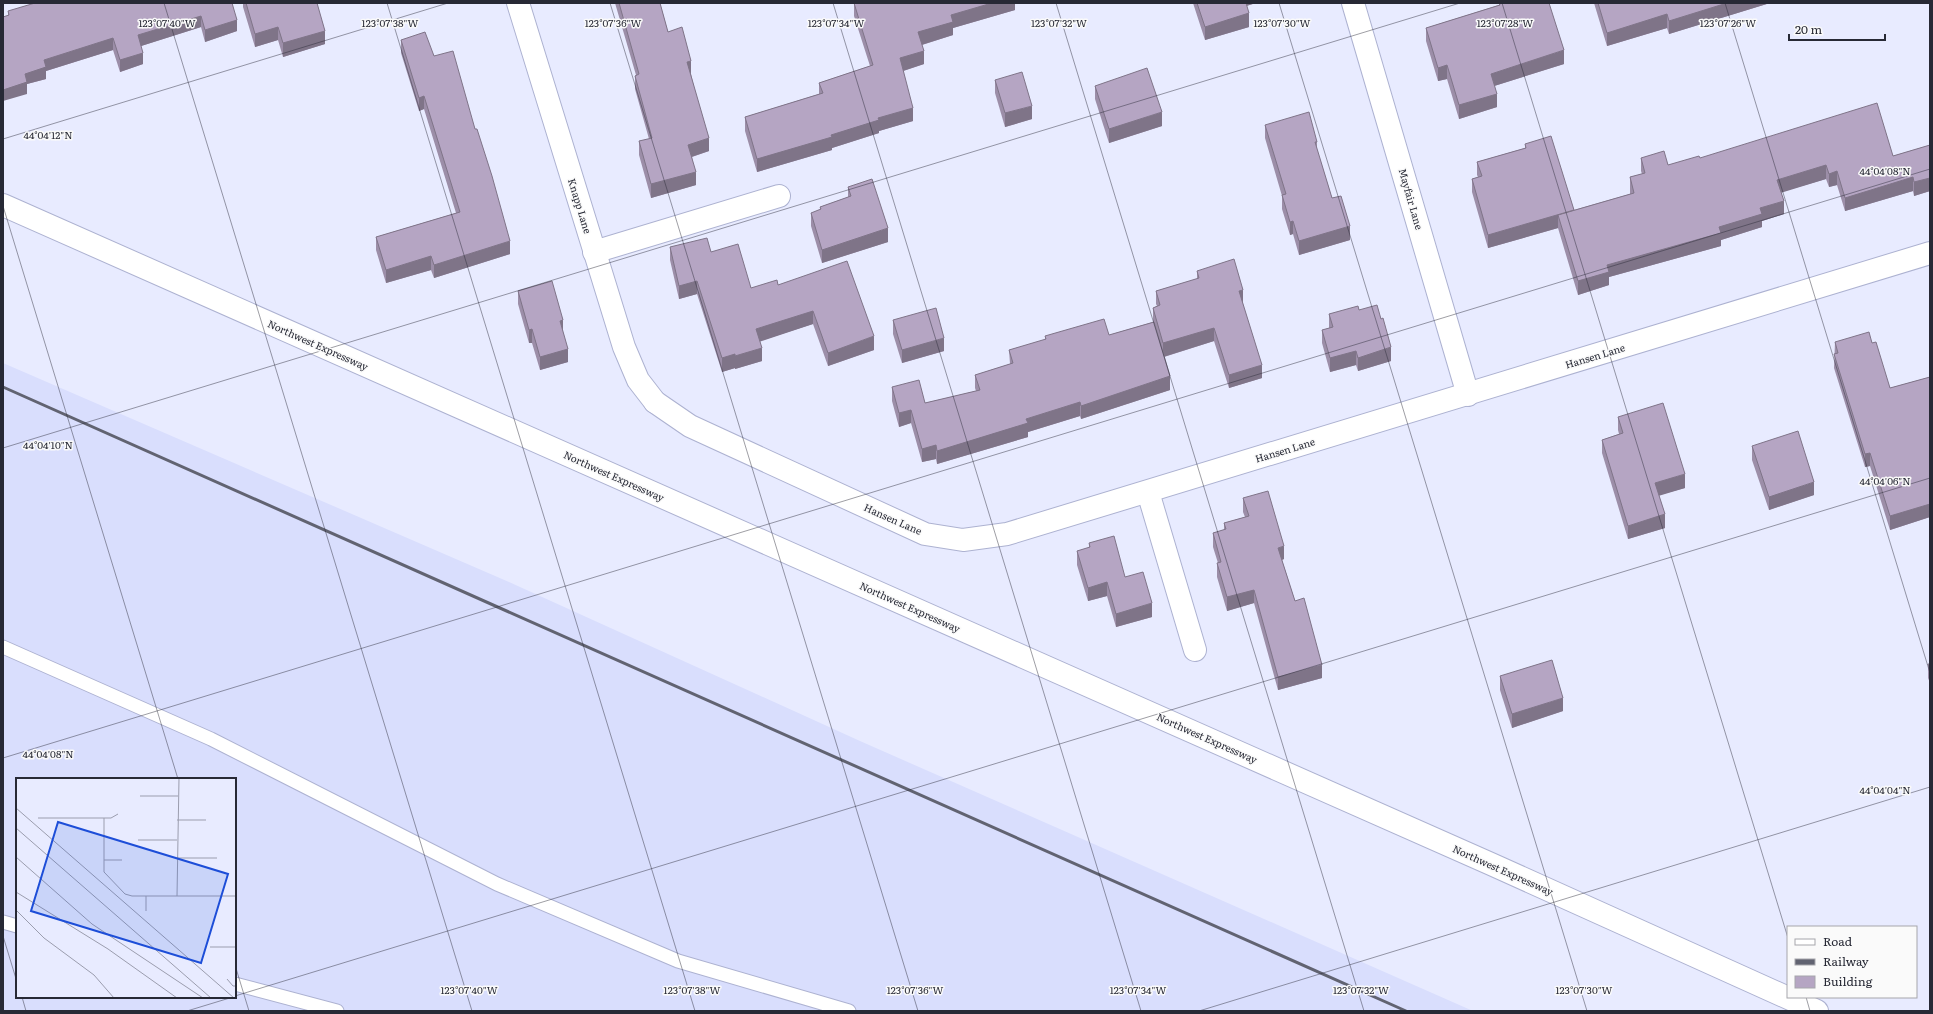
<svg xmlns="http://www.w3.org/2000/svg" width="1933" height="1014" font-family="Literata,serif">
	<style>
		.built { fill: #d9defd; fill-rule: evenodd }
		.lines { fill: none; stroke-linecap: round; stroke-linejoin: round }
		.lane-casing { stroke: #adb2d1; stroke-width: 15 }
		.street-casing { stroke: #adb2d1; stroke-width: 24 }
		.secondary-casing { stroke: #adb2d1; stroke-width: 24 }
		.lane { stroke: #fff; stroke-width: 13 }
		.street { stroke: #fff; stroke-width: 22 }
		.secondary { stroke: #fff; stroke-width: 22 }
		.rail { stroke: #616371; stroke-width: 3 }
		.wall { fill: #9c8ea8 }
		.shaded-wall { fill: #7f7488 }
		.building { fill: #b5a5c3; stroke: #7f7488 }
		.ticks { fill: none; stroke: #272935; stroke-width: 1; stroke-opacity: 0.45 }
		.labels { text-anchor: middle; stroke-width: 3; stroke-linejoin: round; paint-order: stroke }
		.street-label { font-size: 10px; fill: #272935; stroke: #fafafa }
		.inset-road { fill: none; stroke: #9b9dae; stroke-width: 1 }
		.view { fill: #1d4ed8; fill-opacity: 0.15; stroke: #1d4ed8; stroke-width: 2 }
		.inset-edge { fill: none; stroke: #272935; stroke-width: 2 }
		.ticks-label { font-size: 10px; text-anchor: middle; fill: #272935; stroke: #fafafa; stroke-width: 3; stroke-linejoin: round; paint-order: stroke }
	</style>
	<rect width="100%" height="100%" fill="#e8ebff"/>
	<!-- built -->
	<path class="built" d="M3 363 509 582 860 741 1473 1011H3ZM17 779H235V997H17Z"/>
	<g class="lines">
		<!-- lane casing -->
		<g class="lane-casing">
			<g id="lane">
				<polyline points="3,647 211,739 497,884 678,961 849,1011"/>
				<polyline points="3,922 17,926"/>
				<polyline points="235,984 337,1011"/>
			</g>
		</g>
		<!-- street casing -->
		<g class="street-casing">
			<g id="street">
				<polyline points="518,3 624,347 638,380 655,402"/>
				<polyline points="1353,3 1468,395"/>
				<polyline points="594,252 779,196"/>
				<polyline points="1148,492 1195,650"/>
			</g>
		</g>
		<!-- secondary casing -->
		<g class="secondary-casing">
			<g id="secondary">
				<polyline points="3,205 1491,864 1817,1011"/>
				<polyline points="655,402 690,426 925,534 963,540 1007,534 1930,253"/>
			</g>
		</g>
		<!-- lane -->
		<use href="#lane" class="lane"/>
		<!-- street -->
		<use href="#street" class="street"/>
		<!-- secondary -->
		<use href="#secondary" class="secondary"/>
		<!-- rail -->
		<polyline class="rail" points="3,387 1406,1011"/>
	</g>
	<!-- wall -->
	<g class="wall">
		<polygon points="232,3 237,31 205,42 201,27 141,46 143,64 120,72 113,50 46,71 46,79 27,84 27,94 8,16 8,11"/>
		<polygon points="243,3 317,3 325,44 283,57 278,40 255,47 243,7"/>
		<polygon points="615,3 660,3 668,32 691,74 709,151 692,157 696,185 651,198 639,155 639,141 649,139 635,89 635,76 636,75"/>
		<polygon points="854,3 1015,3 1015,10 953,28 953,35 922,45 924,64 903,71 913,121 879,131 879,133 832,148 832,150 757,172 745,131 745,117 819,94 819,83 870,66 854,16"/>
		<polygon points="1193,3 1256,3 1246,6 1249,27 1205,40"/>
		<polygon points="1499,3 1564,64 1494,86 1497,107 1459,119 1447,79 1438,81 1426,41 1426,28 1499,5"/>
		<polygon points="1594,3 1770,3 1669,34 1667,28 1607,46"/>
		<polygon points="401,40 434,56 510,254 434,278 431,270 386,283 376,250 376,237 456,213 424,109 419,111 401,53"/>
		<polygon points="995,80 1032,119 1005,127 995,93"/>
		<polygon points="1095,86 1162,126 1109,143 1095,99"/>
		<polygon points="1265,125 1317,142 1317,150 1332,198 1350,240 1299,255 1293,234 1290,235 1282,209 1282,196 1265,138"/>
		<polygon points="1525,144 1574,210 1630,194 1630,177 1642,174 1641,171 1641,158 1668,165 1700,158 1893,156 1930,145 1930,191 1914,196 1913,191 1845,211 1837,185 1829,187 1826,179 1781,192 1784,214 1762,221 1762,227 1721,240 1721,246 1609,277 1609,285 1578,295 1558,228 1488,248 1472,192 1472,179 1478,177 1477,175 1477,162 1525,148"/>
		<polygon points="848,187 888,242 822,263 811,226 811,213 820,210 820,207 848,197"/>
		<polygon points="670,247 711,252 751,288 778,285 874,350 828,366 813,324 760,341 762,361 735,369 735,368 722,372 697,294 679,299 670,260"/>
		<polygon points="1197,271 1243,303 1243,304 1262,378 1229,388 1214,341 1164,357 1170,390 1081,419 1080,416 1028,432 1028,437 937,464 936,459 922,462 911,423 899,427 892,401 892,387 925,403 976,391 975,388 975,375 1010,364 1009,350 1045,340 1045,336 1109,335 1153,322 1153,308 1157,306 1156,304 1156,291 1197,279"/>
		<polygon points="518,291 563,333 568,362 540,370 532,343 529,343 518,304"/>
		<polygon points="1359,310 1391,361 1358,371 1356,365 1330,372 1322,343 1322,330 1329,328 1329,314"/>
		<polygon points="893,320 944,351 902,363 893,334"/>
		<polygon points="1835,342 1872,343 1890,388 1930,377 1930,517 1890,530 1870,466 1865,467 1834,368"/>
		<polygon points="1618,417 1685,488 1659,495 1665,528 1628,539 1602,453 1602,440 1619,434 1618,430"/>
		<polygon points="1752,446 1814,495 1769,510 1752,460"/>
		<polygon points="1243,498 1284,559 1282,560 1295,601 1322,678 1278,690 1254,603 1227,611 1217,577 1217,563 1218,563 1213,547 1213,533 1224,530 1224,523 1245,517 1243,512"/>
		<polygon points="1089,543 1125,577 1152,617 1116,627 1107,596 1088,601 1077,565 1077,551 1089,548"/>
		<polygon points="1928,664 1930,664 1930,683 1928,678"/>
		<polygon points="1500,676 1563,711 1512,728 1500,690"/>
	</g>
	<!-- shaded-wall -->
	<g class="shaded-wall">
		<polygon points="992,3 1015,3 1015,10 953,28 953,35 918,46 918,32 951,15"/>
		<polygon points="1243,3 1256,3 1243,7"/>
		<polygon points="1727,3 1770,3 1669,34 1669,21"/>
		<polygon points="1249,13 1249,27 1205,40 1205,27"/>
		<polygon points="1667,14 1667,28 1607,46 1607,33"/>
		<polygon points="201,16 201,27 138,47 138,35"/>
		<polygon points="237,20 237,31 205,42 205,30"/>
		<polygon points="278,27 278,40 255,47 255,34"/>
		<polygon points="325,31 325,44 283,57 283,43"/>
		<polygon points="113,38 113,50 46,71 46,79 27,84 27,94 3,101 3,90 44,60"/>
		<polygon points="1564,50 1564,64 1491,87 1491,74"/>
		<polygon points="924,51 924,64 900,72 900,58"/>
		<polygon points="143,53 143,64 120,72 120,60"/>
		<polygon points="691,61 691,74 687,75 687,62"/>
		<polygon points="1447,65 1447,79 1438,81 1438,68"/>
		<polygon points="1497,94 1497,107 1459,119 1459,105"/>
		<polygon points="424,96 424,109 419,111 419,98"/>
		<polygon points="1032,106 1032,119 1005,127 1005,113"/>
		<polygon points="913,108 913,121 879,131 879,133 832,148 832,150 757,172 757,159 831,135 878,118"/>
		<polygon points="1162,112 1162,126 1109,143 1109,129"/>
		<polygon points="709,138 709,151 688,158 688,145"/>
		<polygon points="1826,165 1826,179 1777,194 1777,180"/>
		<polygon points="1837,171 1837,185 1829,187 1829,174"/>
		<polygon points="696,172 696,185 651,198 651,184"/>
		<polygon points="1913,177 1913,191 1845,211 1845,198"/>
		<polygon points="1930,178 1930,191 1914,196 1914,182"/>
		<polygon points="1784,201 1784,214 1762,221 1762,227 1721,240 1721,246 1609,277 1609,285 1578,295 1578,281 1607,265 1719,227 1760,208"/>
		<polygon points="1574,210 1558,215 1558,228 1488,248 1488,235"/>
		<polygon points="1293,221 1293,234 1290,235 1290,222"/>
		<polygon points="1350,226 1350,240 1299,255 1299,241"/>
		<polygon points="888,228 888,242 822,263 822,250"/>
		<polygon points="510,241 510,254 434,278 434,265"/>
		<polygon points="431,256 431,270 386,283 386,270"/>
		<polygon points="697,281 697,294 679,299 679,286"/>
		<polygon points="1243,290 1243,303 1239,305 1239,291"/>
		<polygon points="813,311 813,324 756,343 756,329"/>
		<polygon points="563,320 563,334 560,321"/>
		<polygon points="1214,328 1214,341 1163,357 1163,343"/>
		<polygon points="532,329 532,343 529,343 529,330"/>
		<polygon points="874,336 874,350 828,366 828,353"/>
		<polygon points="944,338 944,351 902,363 902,350"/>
		<polygon points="1391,347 1391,361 1358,371 1358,358"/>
		<polygon points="762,348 762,361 735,369 735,356"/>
		<polygon points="568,349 568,362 540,370 540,357"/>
		<polygon points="1356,351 1356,365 1330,372 1330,358"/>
		<polygon points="735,354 735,368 722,372 722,358"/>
		<polygon points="1262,365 1262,378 1229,388 1229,375"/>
		<polygon points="1170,376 1170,390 1081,419 1081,406"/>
		<polygon points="1080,402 1080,416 1028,432 1028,437 937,464 937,451 1026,419"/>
		<polygon points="911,410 911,423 899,427 899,413"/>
		<polygon points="936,445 936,459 922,462 922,449"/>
		<polygon points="1870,453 1870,466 1865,467 1865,454"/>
		<polygon points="1685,474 1685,488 1655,497 1655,483"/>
		<polygon points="1814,482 1814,495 1769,510 1769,497"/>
		<polygon points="1930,504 1930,517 1890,530 1890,516"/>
		<polygon points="1665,514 1665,528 1628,539 1628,526"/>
		<polygon points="1284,546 1284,559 1278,561 1278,548"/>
		<polygon points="1107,582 1107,596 1088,601 1088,588"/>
		<polygon points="1254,590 1254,603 1227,611 1227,597"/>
		<polygon points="1152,603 1152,617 1116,627 1116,614"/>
		<polygon points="1322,665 1322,678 1278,690 1278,677"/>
		<polygon points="1563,698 1563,711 1512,728 1512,714"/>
	</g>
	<!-- building -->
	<g class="building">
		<polygon points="35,3 232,3 237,20 205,30 201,16 138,35 143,53 120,60 113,38 44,60 46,67 25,74 27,82 3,90 3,17 9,15 8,11"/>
		<polygon points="246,3 317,3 325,31 283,43 278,27 255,34"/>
		<polygon points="619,3 660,3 668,32 682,27 691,61 687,62 709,138 688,145 696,172 651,184 639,141 652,138 635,76 639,74"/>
		<polygon points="854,3 992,3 951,15 953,22 918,32 924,51 900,58 913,108 878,118 879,120 831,135 832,137 757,159 745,117 823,93 819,83 873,65"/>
		<polygon points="1197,3 1246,3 1249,13 1205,27"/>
		<polygon points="1499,3 1549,3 1564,50 1491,74 1497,94 1459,105 1447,65 1438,68 1426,28 1500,5"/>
		<polygon points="1598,3 1727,3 1669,21 1667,14 1607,33"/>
		<polygon points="425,32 434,56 453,51 475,129 477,129 492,176 510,241 434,265 431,256 386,270 376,237 460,212 424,96 419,98 401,40"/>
		<polygon points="1147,68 1162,112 1109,129 1095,86"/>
		<polygon points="1022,72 1032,106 1005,113 995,80"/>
		<polygon points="1877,103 1893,156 1930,145 1930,178 1914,182 1913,177 1845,198 1837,171 1829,174 1826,165 1777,180 1784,201 1760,208 1762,214 1719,227 1721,233 1607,265 1609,272 1578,281 1558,215 1634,193 1630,177 1645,173 1641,158 1664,151 1668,165 1699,156 1700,158"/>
		<polygon points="1309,112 1317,142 1315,142 1332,198 1341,196 1350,226 1299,241 1293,221 1290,222 1282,195 1286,194 1265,125"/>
		<polygon points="1551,136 1574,210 1488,235 1472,179 1482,176 1477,162 1526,148 1525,144"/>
		<polygon points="872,179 888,228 822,250 811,213 821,209 820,207 851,196 848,187"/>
		<polygon points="707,238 711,252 738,244 751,288 777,280 778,285 847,261 874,336 828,353 813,311 756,329 762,348 735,356 735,354 722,358 697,281 679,286 670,247"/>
		<polygon points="1234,259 1243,290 1239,291 1262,365 1229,375 1214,328 1163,343 1153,308 1160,305 1156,291 1199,278 1197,271"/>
		<polygon points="552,281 563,320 560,321 568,349 540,357 532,329 529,330 518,291"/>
		<polygon points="1377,305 1381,319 1383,318 1391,347 1358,358 1356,351 1330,358 1322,330 1333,327 1329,314 1358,306 1359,310"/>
		<polygon points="936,308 944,338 902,350 893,320"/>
		<polygon points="1104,319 1109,335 1154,322 1170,376 1081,406 1080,402 1026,419 1028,423 937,451 936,445 922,449 911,410 899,413 892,387 919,380 925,403 980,390 975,375 1013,363 1009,350 1046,339 1045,336"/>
		<polygon points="1869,332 1872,343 1876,342 1890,388 1930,377 1930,504 1890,516 1870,453 1865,454 1834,354 1838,353 1835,342"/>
		<polygon points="1663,403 1685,474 1655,483 1665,514 1628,526 1602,440 1623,433 1618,417"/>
		<polygon points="1798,431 1814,482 1769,497 1752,446"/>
		<polygon points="1268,491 1284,546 1278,548 1295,601 1304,598 1322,665 1278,677 1254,590 1227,597 1217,563 1221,562 1213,533 1226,529 1224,523 1249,516 1243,498"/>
		<polygon points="1114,536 1125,577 1143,572 1152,603 1116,614 1107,582 1088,588 1077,551 1090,547 1089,543"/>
		<polygon points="1552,660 1563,698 1512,714 1500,676"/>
		<polygon points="1928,664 1930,664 1930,670"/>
	</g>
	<!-- ticks -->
	<path class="ticks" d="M164 3 472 1011M387 3 695 1011M610 3 918 1011M833 3 1141 1011M1056 3 1364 1011M1279 3 1587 1011M1502 3 1788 938M1725 3 1930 673M3 139 448 3M3 206 178 779M3 448 1460 3M3 758 1930 169M3 936 17 982M235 965 249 1011M235 996 1930 478M22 997 26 1011M1806 997 1810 1011M187 1011 233 997M1199 1011 1930 787"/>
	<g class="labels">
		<!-- street labels -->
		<g class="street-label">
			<text transform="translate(1411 199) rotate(74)" y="4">Mayfair Lane</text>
			<text transform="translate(580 206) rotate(73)" y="4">Knapp Lane</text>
			<text transform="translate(318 345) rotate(24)" y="4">Northwest Expressway</text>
			<text transform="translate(1595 356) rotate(-17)" y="4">Hansen Lane</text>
			<text transform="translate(1285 450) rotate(-17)" y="4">Hansen Lane</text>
			<text transform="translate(614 476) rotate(24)" y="4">Northwest Expressway</text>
			<text transform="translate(893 519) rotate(24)" y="4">Hansen Lane</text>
			<text transform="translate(910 607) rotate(24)" y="4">Northwest Expressway</text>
			<text transform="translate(1207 738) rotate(24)" y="4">Northwest Expressway</text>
			<text transform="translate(1503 870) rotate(24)" y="4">Northwest Expressway</text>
		</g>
	</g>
	<!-- overview -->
	<g transform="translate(16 778)">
		<rect width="220" height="220" fill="#e8ebff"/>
		<path class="inset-road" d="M124 18H162M0 30 218 220M22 40H95L102 36M88 40V94L109 116 116 118H220M161 42H190M0 50 195 220M122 62H161M0 79 76 146 187 220M161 80H201M88 82H106M0 114 92 171 161 220M161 118 163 0M0 132 28 160 78 197 98 220M130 133V118M194 169H220M211 201 217 208H220"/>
		<path class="view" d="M42 44 212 96 185 185 15 133Z"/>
		<rect width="220" height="220" class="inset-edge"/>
	</g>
	<g class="ticks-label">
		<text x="167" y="27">123°07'40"W</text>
		<text x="390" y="27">123°07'38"W</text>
		<text x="836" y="27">123°07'34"W</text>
		<text x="1059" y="27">123°07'32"W</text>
		<text x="1282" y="27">123°07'30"W</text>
		<text x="1505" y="27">123°07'28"W</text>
		<text x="613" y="27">123°07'36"W</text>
		<text x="1728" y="27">123°07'26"W</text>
		<text x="48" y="139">44°04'12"N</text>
		<text x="1885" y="175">44°04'08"N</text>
		<text x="48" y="449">44°04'10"N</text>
		<text x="1885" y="485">44°04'06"N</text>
		<text x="48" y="758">44°04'08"N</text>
		<text x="1885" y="794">44°04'04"N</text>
		<text x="469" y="994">123°07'40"W</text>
		<text x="692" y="994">123°07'38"W</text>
		<text x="915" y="994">123°07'36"W</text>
		<text x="1138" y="994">123°07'34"W</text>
		<text x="1361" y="994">123°07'32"W</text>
		<text x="1584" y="994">123°07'30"W</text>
	</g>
	<!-- border -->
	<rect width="1933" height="1014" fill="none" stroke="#272935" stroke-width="8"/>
	<!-- legend -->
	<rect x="1787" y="926" width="130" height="72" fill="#fafafa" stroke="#a6a6ab"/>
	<rect x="1795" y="939" width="20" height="6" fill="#ffffff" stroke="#a6a6ab"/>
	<text x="1823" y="946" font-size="12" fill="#272935">Road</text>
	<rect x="1795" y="959" width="20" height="6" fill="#616371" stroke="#a6a6ab"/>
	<text x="1823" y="966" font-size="12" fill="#272935">Railway</text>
	<rect x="1795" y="976" width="20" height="12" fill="#b5a5c3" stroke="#a6a6ab"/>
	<text x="1823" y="986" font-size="12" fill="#272935">Building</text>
	<!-- scale -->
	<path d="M1789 34v6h96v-6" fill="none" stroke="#272935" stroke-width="2"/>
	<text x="1795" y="34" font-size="12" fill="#272935" stroke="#fafafa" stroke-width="3" paint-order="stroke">20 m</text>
</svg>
